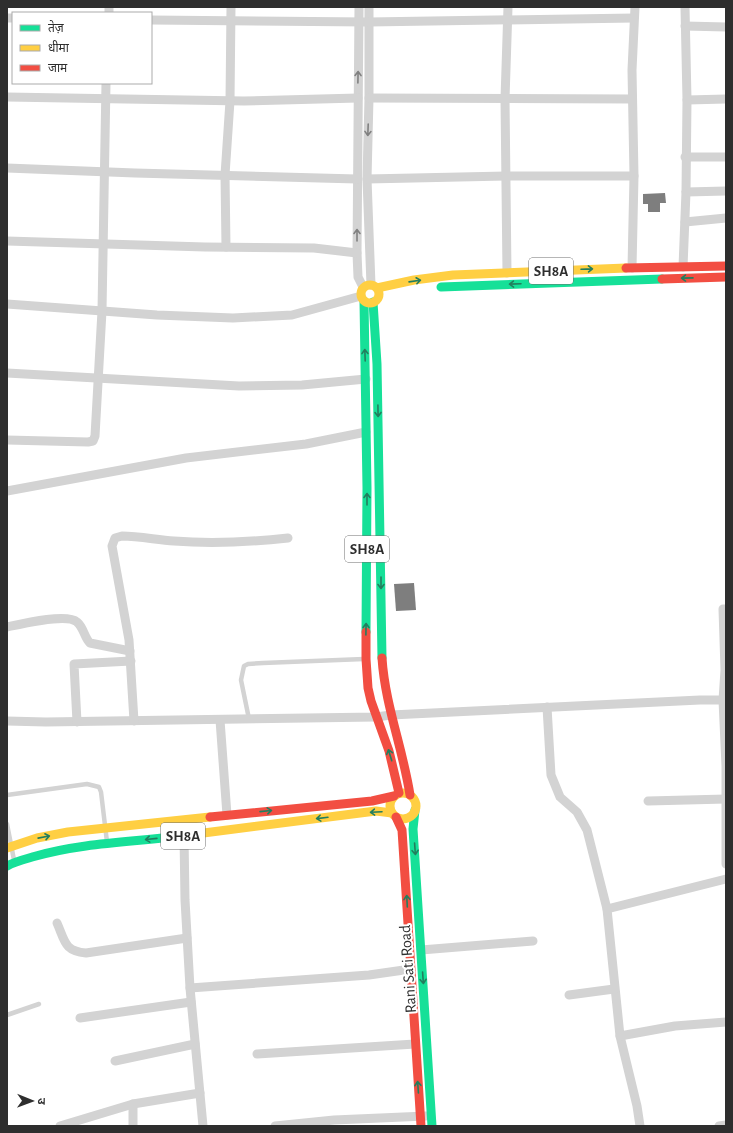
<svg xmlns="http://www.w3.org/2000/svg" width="733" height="1133" font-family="'Alegreya Sans','Noto Sans Devanagari',sans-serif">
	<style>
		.building { fill: #7e7e7e }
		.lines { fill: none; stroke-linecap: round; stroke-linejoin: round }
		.lane { stroke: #d3d3d3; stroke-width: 4.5 }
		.street { stroke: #d3d3d3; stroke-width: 9 }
		.fast { stroke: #16e098; stroke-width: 9 }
		.slow { stroke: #ffcf43; stroke-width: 9 }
		.jam { stroke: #f24e42; stroke-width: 9 }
		.oneway { stroke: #808080 }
		.oneway2 { stroke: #237e5e }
		.labels { text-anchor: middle; stroke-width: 4; stroke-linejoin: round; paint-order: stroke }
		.shield { fill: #fff; stroke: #6d6d6d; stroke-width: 1 }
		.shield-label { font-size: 15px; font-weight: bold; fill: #2e2e2e }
		.street-label { font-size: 16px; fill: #2e2e2e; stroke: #fff }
	</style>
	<rect width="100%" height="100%" fill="#fff"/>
	<!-- building -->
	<g class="building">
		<polygon points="665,193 666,203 660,203 660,212 648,212 648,204 643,204 643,194"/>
		<polygon points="414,583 416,610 396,611 394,584"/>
	</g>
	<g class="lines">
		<!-- lane -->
		<g class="lane">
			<polyline points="249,719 241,680 244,666 248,664 263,663 364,659"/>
			<polyline points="7,795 87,784 99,787 101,792 107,842"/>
			<polyline points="7,824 14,860"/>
			<polyline points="7,1015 39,1004"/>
		</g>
		<!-- street -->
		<g class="street">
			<polyline points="359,7 357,253 358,277 363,287"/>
			<polyline points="369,7 369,98 367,179 371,285"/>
			<polyline points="109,13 109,7"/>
			<polyline points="7,18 13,18"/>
			<polyline points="151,20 369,22 634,18"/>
			<polyline points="685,26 726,27"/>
			<polyline points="7,97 244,101 358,98"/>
			<polyline points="369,98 632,99"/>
			<polyline points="687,100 726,99"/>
			<polyline points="685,157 726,157"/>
			<polyline points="7,168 135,173 357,179"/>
			<polyline points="367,179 506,176 634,176"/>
			<polyline points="686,192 726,191"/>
			<polyline points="685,222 726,218"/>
			<polyline points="7,241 205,247 314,248 357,253"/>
			<polyline points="226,247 225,175 230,101 231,7"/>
			<polyline points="683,267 686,192 687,100 685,7"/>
			<polyline points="632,268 634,176 632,70 635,7"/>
			<polyline points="507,273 505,99 508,7"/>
			<polyline points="7,304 157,315 233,318 292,315 361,296"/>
			<polyline points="7,373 239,386 302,385 366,379"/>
			<polyline points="7,440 88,442 93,441 95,436 102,311 106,83"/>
			<polyline points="7,491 186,458 306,444 366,432"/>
			<polyline points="726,609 723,609 725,670 723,700 726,766 726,864"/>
			<path d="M7 627C21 624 67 613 77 622 84 628 84 637 90 643L130 651"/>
			<polyline points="547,707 551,775 560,797 577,812 587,830 607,909 620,1036 637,1106 640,1126"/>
			<polyline points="220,720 227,815"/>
			<polyline points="7,721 46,722 376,717 391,715 700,700 726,700"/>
			<path d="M134 721 129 640 112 546 115 538 122 536C140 536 157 540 174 541 212 544 251 542 288 538"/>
			<polyline points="77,722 74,664 131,661"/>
			<polyline points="648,801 726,799"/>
			<polyline points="184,836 185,900 190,988 203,1126"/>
			<polyline points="607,909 726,879"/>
			<path d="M57 923C65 941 64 951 86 953L187 938"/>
			<polyline points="421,950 533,941"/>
			<polyline points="190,988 369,975 411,969"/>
			<polyline points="569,995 614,989"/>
			<polyline points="80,1018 191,1002"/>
			<polyline points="620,1036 675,1026 726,1022"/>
			<polyline points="257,1054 415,1044"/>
			<polyline points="115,1061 195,1044"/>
			<polyline points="60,1126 133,1104 200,1093"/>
			<polyline points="133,1126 133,1104"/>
			<polyline points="275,1126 334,1120 426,1116"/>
			<polyline points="719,1126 726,1125"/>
		</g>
		<!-- fast -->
		<g class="fast">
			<polyline points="441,287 662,279"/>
			<polyline points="364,301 367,488 366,632"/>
			<polyline points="373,302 377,364 382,658"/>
			<polyline points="415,810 413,829 432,1126"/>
			<path d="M7 866C16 861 26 859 36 856 85 842 138 842 188 835"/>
		</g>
		<!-- slow -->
		<g class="slow">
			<circle cx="370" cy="294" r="9"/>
			<polyline points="377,288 414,280 453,275 626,268"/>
			<circle cx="403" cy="806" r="13"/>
			<polyline points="188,835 376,811 392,813"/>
			<polyline points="7,848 37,838 68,832 210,817"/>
		</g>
		<!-- jam -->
		<g class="jam">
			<polyline points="626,268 726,266"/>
			<polyline points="662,279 726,277"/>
			<polyline points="366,632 366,659 368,688 371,701 389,751 399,793"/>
			<path d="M382 658C385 705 403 749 410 795"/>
			<polyline points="210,817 372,801 394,796"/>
			<polyline points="396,817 402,830 421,1126"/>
		</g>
	</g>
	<!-- one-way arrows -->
	<defs><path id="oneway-shaft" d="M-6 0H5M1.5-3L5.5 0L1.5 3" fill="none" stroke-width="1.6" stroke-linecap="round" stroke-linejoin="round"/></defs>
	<g class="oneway">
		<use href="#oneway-shaft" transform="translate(358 77) rotate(-89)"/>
		<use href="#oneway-shaft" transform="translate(368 130) rotate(92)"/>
		<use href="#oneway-shaft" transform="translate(357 235) rotate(-90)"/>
	</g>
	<g class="oneway2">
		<use href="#oneway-shaft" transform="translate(587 269) rotate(-2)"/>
		<use href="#oneway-shaft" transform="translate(687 278) rotate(179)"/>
		<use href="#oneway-shaft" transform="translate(415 281) rotate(-8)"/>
		<use href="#oneway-shaft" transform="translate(515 284) rotate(178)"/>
		<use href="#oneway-shaft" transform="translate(365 355) rotate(-92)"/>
		<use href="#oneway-shaft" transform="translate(378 411) rotate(89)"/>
		<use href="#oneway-shaft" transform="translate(367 499) rotate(-90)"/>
		<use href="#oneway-shaft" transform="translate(381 583) rotate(90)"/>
		<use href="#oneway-shaft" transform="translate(366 629) rotate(-89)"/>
		<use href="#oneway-shaft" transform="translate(390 755) rotate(-107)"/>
		<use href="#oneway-shaft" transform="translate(266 811) rotate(-6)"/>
		<use href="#oneway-shaft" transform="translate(376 812) rotate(177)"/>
		<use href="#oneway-shaft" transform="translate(322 818) rotate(173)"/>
		<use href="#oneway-shaft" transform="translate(44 837) rotate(-11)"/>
		<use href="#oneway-shaft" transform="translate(151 839) rotate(174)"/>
		<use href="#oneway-shaft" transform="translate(415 849) rotate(86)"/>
		<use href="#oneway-shaft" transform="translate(407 901) rotate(-93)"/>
		<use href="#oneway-shaft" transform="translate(423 978) rotate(86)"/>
		<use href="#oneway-shaft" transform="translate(418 1087) rotate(-94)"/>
	</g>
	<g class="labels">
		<!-- shield labels -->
		<g class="shield">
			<rect x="529" y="258" width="44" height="26" rx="3"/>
			<rect x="345" y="536" width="44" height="26" rx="3"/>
			<rect x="161" y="823" width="44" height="26" rx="3"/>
		</g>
		<g class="shield-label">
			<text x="551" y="276">SH8A</text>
			<text x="367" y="554">SH8A</text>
			<text x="183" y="841">SH8A</text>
		</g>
		<!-- street labels -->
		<g class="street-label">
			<text transform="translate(407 969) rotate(-94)" y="6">Rani Sati Road</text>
		</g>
	</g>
	<!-- border -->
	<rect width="733" height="1133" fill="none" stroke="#2e2e2e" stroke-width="16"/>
	<!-- legend -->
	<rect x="12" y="12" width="140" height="72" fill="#ffffff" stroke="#ababab"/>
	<rect x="20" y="25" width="20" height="6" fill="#16e098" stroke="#ababab"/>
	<text x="48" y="32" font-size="12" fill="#2e2e2e">तेज़</text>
	<rect x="20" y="45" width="20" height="6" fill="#ffcf43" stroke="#ababab"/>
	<text x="48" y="52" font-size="12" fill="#2e2e2e">धीमा</text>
	<rect x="20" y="65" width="20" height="6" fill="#f24e42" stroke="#ababab"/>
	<text x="48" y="72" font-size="12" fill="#2e2e2e">जाम</text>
	<!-- north arrow -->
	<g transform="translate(32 1101) rotate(91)" stroke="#ffffff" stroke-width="3" paint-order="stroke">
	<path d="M0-3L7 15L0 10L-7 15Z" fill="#2e2e2e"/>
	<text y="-6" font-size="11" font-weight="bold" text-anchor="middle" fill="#2e2e2e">उ</text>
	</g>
</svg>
